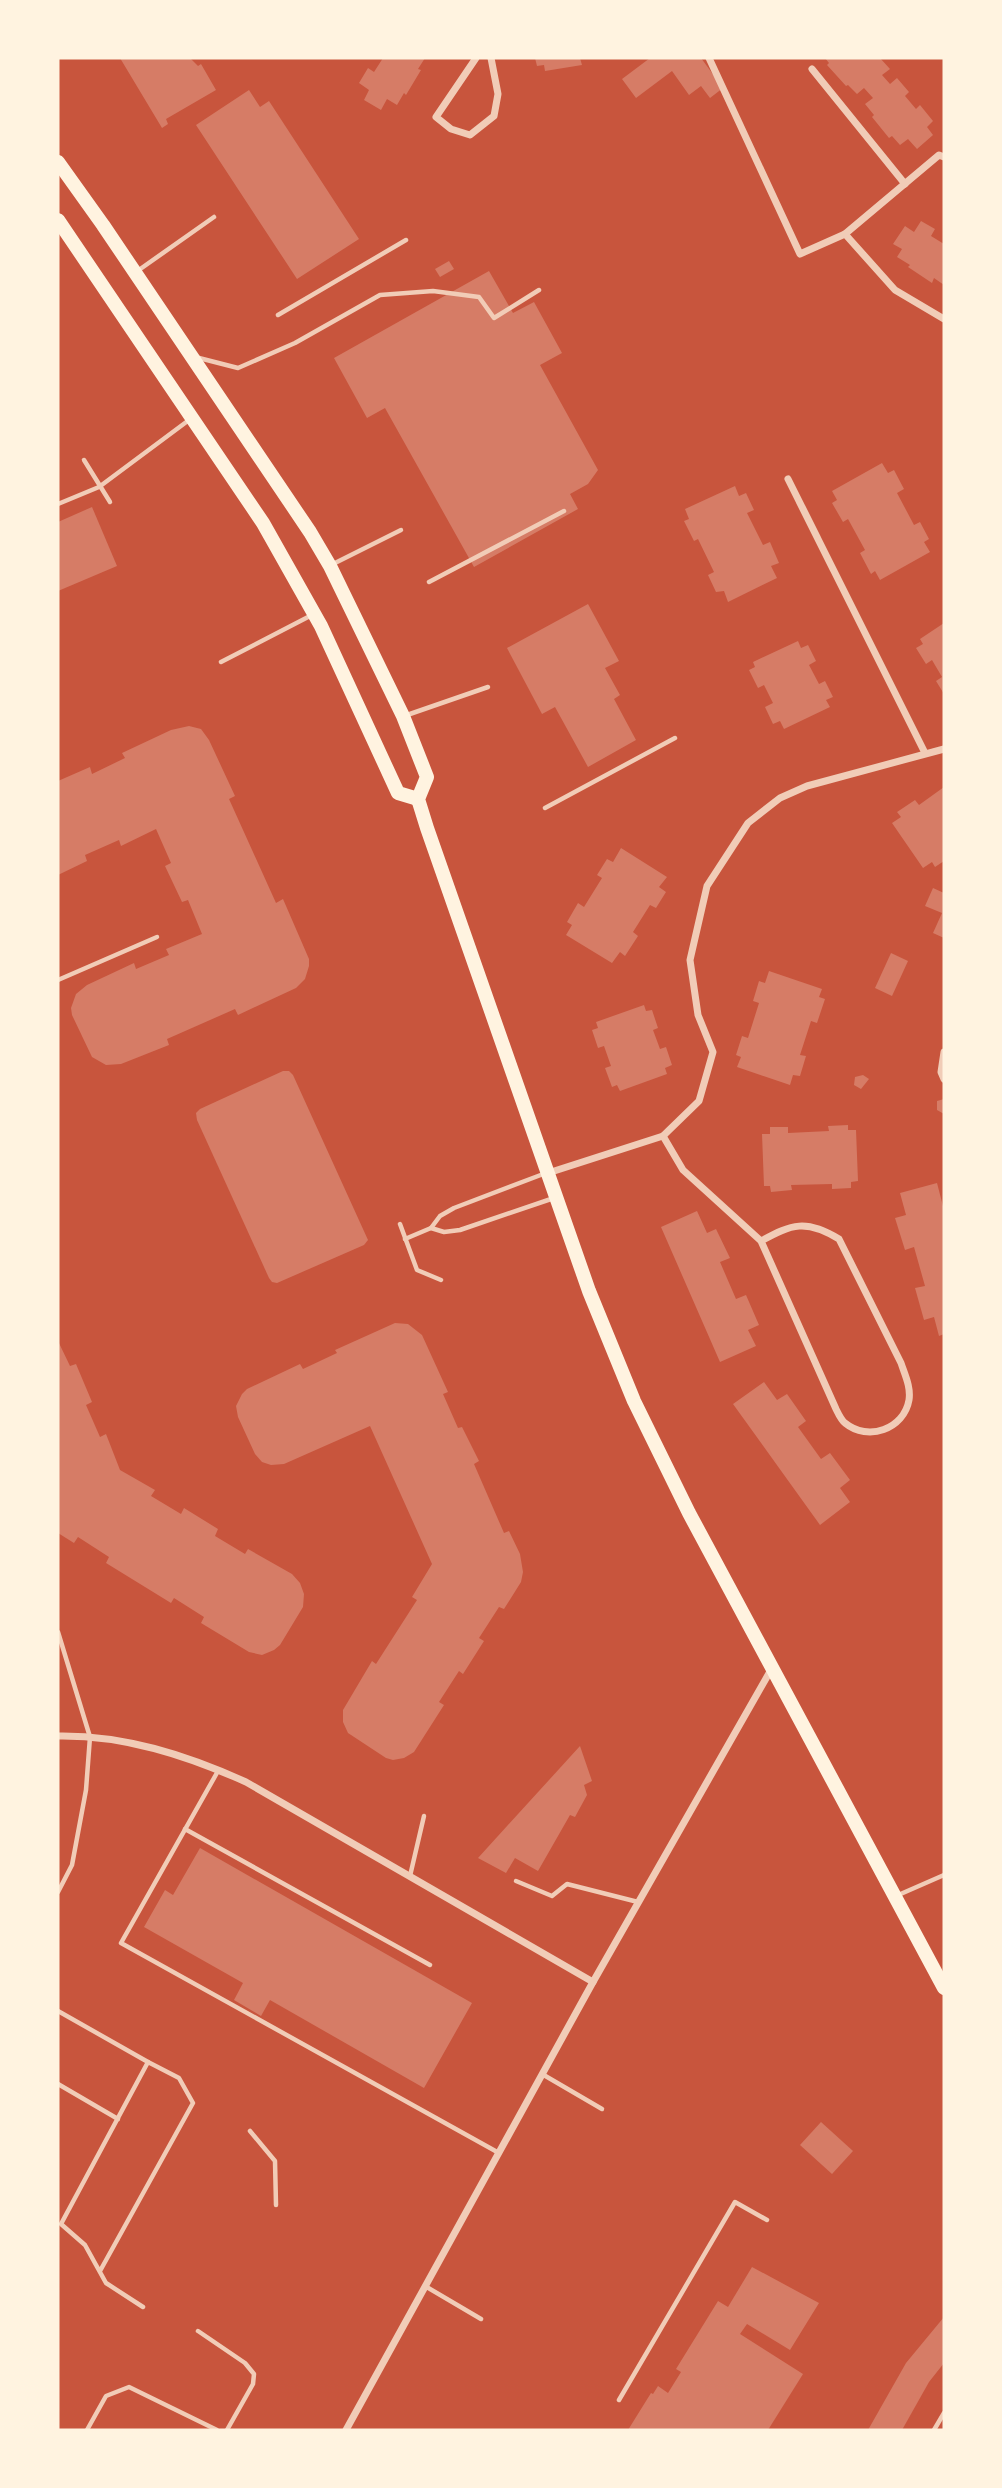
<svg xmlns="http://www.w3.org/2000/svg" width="1002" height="2488" font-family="'PT Sans',sans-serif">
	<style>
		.building { fill: #d67c66 }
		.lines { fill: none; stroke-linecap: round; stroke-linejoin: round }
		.service { stroke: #f1ccb7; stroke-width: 4.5 }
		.minor { stroke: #f1ccb7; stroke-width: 7 }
		.primary { stroke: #fff3e0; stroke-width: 14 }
	</style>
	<rect width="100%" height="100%" fill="#c8553d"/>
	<!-- building -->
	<g class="building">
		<polygon points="120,58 190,58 198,66 201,64 216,90 166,119 168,124 162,128"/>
		<polygon points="383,58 425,58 418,69 421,70 406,95 404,93 397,105 387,99 381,110 364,100 369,90 359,83 368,68 374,72"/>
		<polygon points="535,58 580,58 582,65 545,71 544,65 537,66"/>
		<polygon points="650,58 701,58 723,88 710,98 701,86 689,95 672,71 636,98 622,79"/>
		<polygon points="825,58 880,58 890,69 882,75 890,84 897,78 909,92 905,96 916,109 920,105 933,121 927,127 933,135 917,149 908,139 900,145 892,136 889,138 872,117 874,115 865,104 873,98 864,88 857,94 848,85 846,86 827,65 829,63"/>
		<polygon points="249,90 260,107 269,101 359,239 297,279 196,125"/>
		<polygon points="921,221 935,229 931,236 944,244 944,285 934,278 932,283 908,267 910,265 897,257 902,249 893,244 905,226 914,232"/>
		<polygon points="449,261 454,269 440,277 435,269"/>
		<polygon points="489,271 513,313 534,302 562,353 540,365 598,470 588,484 570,494 578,509 474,567 385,408 367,418 334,358"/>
		<polygon points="882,463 888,473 894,470 904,489 897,493 914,525 920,522 929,539 924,542 930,552 880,580 875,571 871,574 860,553 865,550 848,519 843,522 832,503 837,500 832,491"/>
		<polygon points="735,486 739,496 746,493 754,510 747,513 763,545 770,542 779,563 771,566 777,578 728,602 724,591 716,592 708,575 714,572 698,539 694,541 684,521 689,519 685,509"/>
		<polygon points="92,507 117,566 58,591 58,522"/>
		<polygon points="588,604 619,661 605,668 620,695 614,699 636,740 588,767 555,707 542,714 507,648"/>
		<polygon points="944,623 944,694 936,681 942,677 932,660 926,664 916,648 923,644 920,639"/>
		<polygon points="798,641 801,648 808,645 816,661 809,665 819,684 825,681 833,697 826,700 830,707 784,729 780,721 773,724 765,707 773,703 764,685 758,688 749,670 755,667 753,662"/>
		<polygon points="189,726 201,729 209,740 235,796 229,799 276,903 283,899 309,959 309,966 305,979 296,988 238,1015 235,1009 167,1039 169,1045 121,1064 106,1065 92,1057 72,1015 71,1008 76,994 87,985 134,963 136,969 169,955 166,949 202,934 188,900 182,902 165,866 171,863 156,829 121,846 119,840 85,855 87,861 58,875 58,781 90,767 92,774 125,758 122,753 171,730"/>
		<polygon points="944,787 944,861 935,867 932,862 923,868 892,823 901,817 897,812 915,800 919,805"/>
		<polygon points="621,848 667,877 659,887 666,892 656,908 650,905 633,932 638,936 625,956 620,952 612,963 566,935 572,925 567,922 578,903 584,907 602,878 597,875 607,859 613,862"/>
		<polygon points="933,888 944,893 944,938 933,933 942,913 925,906"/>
		<polygon points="891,953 908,961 892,996 875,988"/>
		<polygon points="769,971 822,989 819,997 825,999 817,1023 811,1021 800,1055 806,1056 800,1076 793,1075 790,1085 737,1067 741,1057 736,1055 742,1036 748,1038 759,1003 753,1001 759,981 765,983"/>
		<polygon points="644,1005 646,1011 652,1010 658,1028 653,1030 660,1049 666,1047 672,1065 665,1068 667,1074 620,1091 617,1085 612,1087 605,1068 611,1066 604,1046 598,1048 592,1030 598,1028 596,1022"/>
		<polygon points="283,1071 289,1071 293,1075 368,1240 364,1245 277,1283 272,1282 269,1278 197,1120 196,1113 200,1109"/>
		<polygon points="863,1075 869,1079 861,1089 854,1085 855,1077"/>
		<polygon points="944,1099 944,1114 937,1110 937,1101"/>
		<polygon points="848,1125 848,1130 856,1130 858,1181 851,1182 851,1188 832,1189 832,1184 791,1185 792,1190 771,1192 770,1186 764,1186 762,1134 770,1134 770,1127 788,1127 788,1133 829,1131 828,1126"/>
		<polygon points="937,1183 944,1210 944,1334 939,1336 934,1317 924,1320 915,1288 925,1286 914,1247 905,1250 895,1218 906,1215 900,1193"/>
		<polygon points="697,1211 707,1233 716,1229 730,1258 720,1262 736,1299 746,1295 759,1325 748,1330 756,1346 720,1362 661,1227"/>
		<polygon points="395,1323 408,1324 422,1335 448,1392 443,1394 458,1428 462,1427 479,1461 474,1464 504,1533 509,1531 520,1554 523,1572 521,1582 504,1609 499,1607 479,1638 484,1641 463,1674 459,1671 439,1702 444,1705 414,1752 404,1758 393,1760 386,1758 348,1733 343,1722 343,1710 372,1661 376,1664 417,1600 412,1597 432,1564 370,1426 284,1464 271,1465 262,1462 255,1454 238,1417 236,1406 242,1394 247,1389 300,1364 303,1369 337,1353 335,1350"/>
		<polygon points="58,1341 70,1366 76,1364 92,1402 86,1405 100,1437 106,1434 120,1470 155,1490 151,1496 181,1514 184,1508 218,1529 215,1536 245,1554 248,1549 292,1574 300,1583 304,1594 303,1607 280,1645 274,1650 262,1655 249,1652 201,1623 204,1617 174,1598 171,1603 106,1563 109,1557 78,1537 74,1543 58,1533"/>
		<polygon points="764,1382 777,1400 787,1394 806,1421 798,1427 821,1459 830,1453 850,1480 840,1488 850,1502 820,1525 733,1404"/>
		<polygon points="580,1746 592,1781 584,1785 587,1795 575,1817 570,1815 538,1871 515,1858 506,1873 478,1858"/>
		<polygon points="200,1848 472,2003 424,2088 270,2000 261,2016 234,2000 243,1983 144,1927 165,1890 173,1895"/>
		<polygon points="821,2122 853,2151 832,2174 800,2145"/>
		<polygon points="752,2267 819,2303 790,2350 747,2324 740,2334 803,2374 768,2430 628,2430 651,2393 653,2394 658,2386 668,2393 681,2372 676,2369 718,2301 728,2307"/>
		<polygon points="944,2317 944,2363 929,2382 902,2430 868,2430 906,2363"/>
	</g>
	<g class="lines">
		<!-- service -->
		<g class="service">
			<polyline points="136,272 214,217"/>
			<polyline points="278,315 406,240"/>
			<polyline points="199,358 238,368 295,343 380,295 433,291 479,297 494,318 539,290"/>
			<polyline points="84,460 110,502"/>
			<polyline points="58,504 99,487 189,420"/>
			<polyline points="331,565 401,530"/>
			<polyline points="429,582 564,511"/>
			<polyline points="221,662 310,616"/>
			<polyline points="407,715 488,687"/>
			<polyline points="545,808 675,738"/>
			<polyline points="58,980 157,937"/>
			<polyline points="400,1224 417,1270 441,1280"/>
			<polyline points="431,1228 444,1232 460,1230 554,1198"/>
			<polyline points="405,1239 431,1228 440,1216 454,1208 546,1173"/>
			<polyline points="58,1632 90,1737 86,1790 72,1865 58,1892"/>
			<polyline points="218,1771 121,1943 499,2153"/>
			<polyline points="185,1829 430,1965"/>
			<polyline points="410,1876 424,1816"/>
			<polyline points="516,1881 552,1896 567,1884 638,1902"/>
			<polyline points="896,1896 944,1875"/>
			<polyline points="58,2011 148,2062"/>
			<polyline points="542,2074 602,2109"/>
			<polyline points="58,2084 118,2119"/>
			<polyline points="250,2131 275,2161 276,2205"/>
			<polyline points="100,2271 193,2103 179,2078 148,2062 61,2224 85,2245 106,2283 143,2307"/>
			<polyline points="425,2286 481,2319"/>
			<polyline points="198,2331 245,2363 254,2374 253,2384 227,2430"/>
			<polyline points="619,2400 735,2202 767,2220"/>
			<polyline points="87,2430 106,2396 129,2387 217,2430"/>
			<polyline points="934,2430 944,2413"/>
		</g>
		<!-- minor -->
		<g class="minor">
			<polyline points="476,58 436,117 451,129 470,135 494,116 498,94 491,58"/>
			<polyline points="709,58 800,254 845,234 895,290 944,319"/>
			<polyline points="812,69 905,184"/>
			<polyline points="845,234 939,155 944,157"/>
			<polyline points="788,479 925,753"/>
			<polyline points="944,1052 941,1072 944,1079"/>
			<path d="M663 1136 683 1170 761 1241 836 1409C838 1413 841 1420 845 1423 868 1442 904 1429 909 1400 911 1387 905 1375 901 1363L839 1239C806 1219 792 1224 761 1241"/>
			<polyline points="548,1173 663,1136 699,1101 713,1052 698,1015 690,960 707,886 748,823 780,798 807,786 944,749"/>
			<path d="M58 1736C124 1735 186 1755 246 1782L593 1982"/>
			<polyline points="346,2430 593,1982 772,1668"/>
		</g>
		<!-- primary -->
		<g class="primary">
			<polyline points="58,162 103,225 310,532 330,566 403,716 427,777 418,799 427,828 589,1291 634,1401 689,1513 944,1988"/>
			<polyline points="58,220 263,523 321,626 398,793 418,799"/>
		</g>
	</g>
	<!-- border -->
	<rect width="1002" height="2488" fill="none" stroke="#fff3e0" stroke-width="119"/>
</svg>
